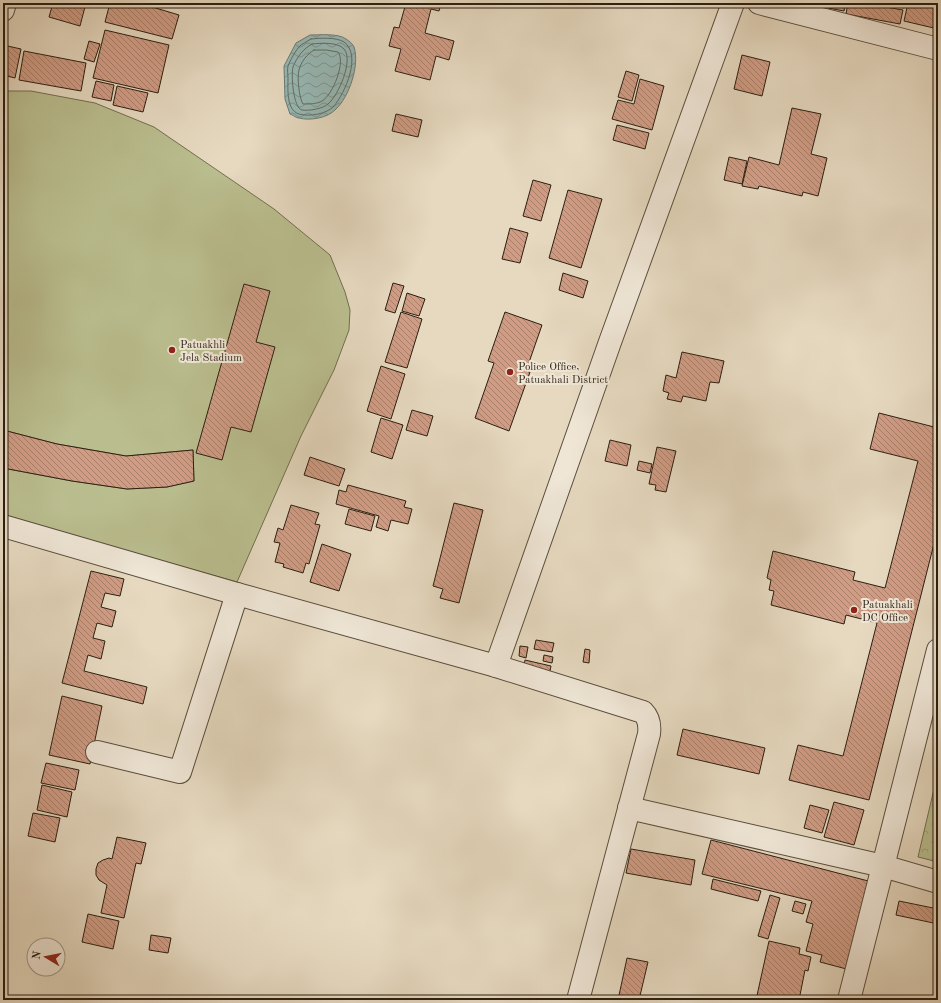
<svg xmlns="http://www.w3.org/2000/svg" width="941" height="1003" font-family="'Old Standard TT',serif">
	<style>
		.park { fill: url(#park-crowns); stroke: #726e50 }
		.pitch { fill: #babe8f; stroke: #726e50 }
		.water { fill: url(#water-waves); stroke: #6c7b74 }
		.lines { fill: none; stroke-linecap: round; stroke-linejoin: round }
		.shore { stroke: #616c64; stroke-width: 1 }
		.building { fill: url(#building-back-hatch); stroke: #2b1f11 }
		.minor-casing { stroke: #5a4e3d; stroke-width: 24 }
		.minor { stroke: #efe6d6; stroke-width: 22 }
		.poi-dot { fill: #8f2418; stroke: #efe6d6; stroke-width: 1.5 }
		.labels { text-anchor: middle; stroke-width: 4; stroke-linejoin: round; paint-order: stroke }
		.poi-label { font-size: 11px; fill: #2b1f11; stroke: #efe6d6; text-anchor: start }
	</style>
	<defs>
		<pattern id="park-crowns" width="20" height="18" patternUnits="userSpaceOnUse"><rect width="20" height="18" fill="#babe8f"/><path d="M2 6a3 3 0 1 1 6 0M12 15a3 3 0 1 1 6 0" fill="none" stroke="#a0a37a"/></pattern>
		<pattern id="water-waves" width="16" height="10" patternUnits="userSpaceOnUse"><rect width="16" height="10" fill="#97b9b6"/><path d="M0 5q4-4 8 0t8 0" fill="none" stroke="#7b9693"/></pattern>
		<pattern id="building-back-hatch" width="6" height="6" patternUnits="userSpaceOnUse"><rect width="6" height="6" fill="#d19c84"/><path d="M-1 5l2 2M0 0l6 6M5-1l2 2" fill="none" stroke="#aa7f6b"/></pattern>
	</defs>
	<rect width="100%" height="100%" fill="#e6d9c0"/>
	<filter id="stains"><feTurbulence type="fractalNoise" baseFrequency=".005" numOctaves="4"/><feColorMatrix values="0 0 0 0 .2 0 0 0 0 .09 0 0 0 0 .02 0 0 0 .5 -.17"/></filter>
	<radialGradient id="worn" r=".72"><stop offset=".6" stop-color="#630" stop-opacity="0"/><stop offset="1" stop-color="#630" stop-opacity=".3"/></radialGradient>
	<!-- park -->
	<polygon class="park" points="938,772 938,862 918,857"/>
	<!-- pitch -->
	<polygon class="pitch" points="3,91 31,91 95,103 154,127 274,209 330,255 345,292 350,310 349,330 334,370 301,436 237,582 3,516 3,468 72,481 127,489 167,487 194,481 193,450 126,456 57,444 3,430"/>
	<!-- water -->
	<path class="water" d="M310 35C319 35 338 33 346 39 349 41 353 44 354 47 360 65 349 97 336 109 328 118 310 121 299 118 296 118 293 115 290 114L285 99 284 66 296 43Z"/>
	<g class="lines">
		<!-- shore -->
		<g class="shore">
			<path d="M311 39C320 38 336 37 344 42 362 55 345 93 334 106 327 114 309 117 299 114 286 110 288 89 288 78 288 75 287 70 288 66 290 61 296 49 301 45 304 43 308 41 311 39Z"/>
			<path d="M312 44C321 43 338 42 344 49 354 60 338 96 328 104 322 109 309 111 302 110 293 108 291 74 293 67 297 57 303 49 312 44Z"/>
			<path d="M314 50H326L338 52C346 61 333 95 322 101 317 104 310 104 303 104 299 98 297 77 299 70 301 62 307 54 314 50Z"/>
		</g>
	</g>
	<!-- building -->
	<g class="building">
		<polygon points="53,3 86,3 80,26 49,17"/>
		<polygon points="110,3 139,3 179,15 172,39 105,22"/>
		<polygon points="154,3 165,3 164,7 154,4"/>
		<polygon points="406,3 441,3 439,11 431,9 425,33 454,41 449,60 436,56 430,80 395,71 401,49 389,46 394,27 399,28"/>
		<polygon points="829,3 846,3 844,11 828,8"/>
		<polygon points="848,3 863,3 903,10 900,24 846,14"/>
		<polygon points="884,3 905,3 904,8 884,4"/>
		<polygon points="908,3 930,3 938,5 938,29 904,21"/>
		<polygon points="105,30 169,45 158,93 93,78"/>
		<polygon points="89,41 100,44 94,62 84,59"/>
		<polygon points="3,45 21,49 15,78 3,75"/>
		<polygon points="24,51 86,63 81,91 19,80"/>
		<polygon points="742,55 770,62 762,96 734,89"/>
		<polygon points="626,71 639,75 632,101 618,97"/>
		<polygon points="640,79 664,86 652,130 612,119 618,100 634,104"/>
		<polygon points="96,81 114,85 111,101 92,97"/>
		<polygon points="117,86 148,93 143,112 113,105"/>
		<polygon points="792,108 821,114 811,154 827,158 818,196 803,192 802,196 759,186 758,189 742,186 749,157 779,165"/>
		<polygon points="396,114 422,120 418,137 392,131"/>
		<polygon points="617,125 649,133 645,149 613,140"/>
		<polygon points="729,157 747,161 742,184 724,180"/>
		<polygon points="533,180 551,185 541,221 523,216"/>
		<polygon points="568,190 602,199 581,268 549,258"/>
		<polygon points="510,228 528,233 520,263 502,259"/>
		<polygon points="563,273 588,281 583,298 559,290"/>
		<polygon points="393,283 404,286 395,313 385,310"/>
		<polygon points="244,284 270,291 256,342 275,347 251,432 231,427 222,460 196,453"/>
		<polygon points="407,293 425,299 419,316 402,311"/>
		<polygon points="401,312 422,319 407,368 385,362"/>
		<polygon points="505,312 542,325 526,371 530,372 509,431 475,418 494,363 488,361"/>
		<polygon points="682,352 724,361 719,383 710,382 706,401 683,396 681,402 667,399 669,393 663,391 666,375 676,378"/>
		<polygon points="381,366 405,374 391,419 367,411"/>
		<polygon points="412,410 433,416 427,436 406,430"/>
		<polygon points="879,413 938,428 938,528 869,800 789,780 798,745 843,756 877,623 846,615 844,624 771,605 774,591 769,590 771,580 767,578 773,551 855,572 853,580 885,588 918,461 870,449"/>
		<polygon points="381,418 403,425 392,459 371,452"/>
		<polygon points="3,430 57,444 126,456 193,450 194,481 167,487 127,489 72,481 3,468"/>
		<polygon points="610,440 631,445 627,466 605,461"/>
		<polygon points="657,447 676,451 666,492 655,490 656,485 649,484"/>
		<polygon points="310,457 345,469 339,486 304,475"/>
		<polygon points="639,461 652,464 650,473 637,470"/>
		<polygon points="348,485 406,501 404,507 412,509 408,524 391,520 388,531 376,527 379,516 336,504 339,490 346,492"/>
		<polygon points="454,503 483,510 459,603 440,598 443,589 433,586"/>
		<polygon points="291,505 319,513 315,524 320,525 309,564 306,563 303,573 283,567 284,564 275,562 280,543 274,542 278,528 283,530"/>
		<polygon points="349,509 375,516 371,531 345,524"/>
		<polygon points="322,544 351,554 339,591 310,582"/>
		<polygon points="91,571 124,579 120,596 105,593 101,607 116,611 112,627 97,623 93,638 105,641 101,659 88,655 84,671 147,687 143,704 62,683"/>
		<polygon points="536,640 554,643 552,652 534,649"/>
		<polygon points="520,646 528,647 526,658 519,656"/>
		<polygon points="585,649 590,650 589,663 583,662"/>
		<polygon points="544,655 553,657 552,663 543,661"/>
		<polygon points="525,660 551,666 549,676 523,670"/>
		<polygon points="62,696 102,706 90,764 49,755"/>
		<polygon points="683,729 765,748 759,774 677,755"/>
		<polygon points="46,763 79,770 75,790 41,783"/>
		<polygon points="42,785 72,792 67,817 37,810"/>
		<polygon points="834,802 864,810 854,845 824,837"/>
		<polygon points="810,805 829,810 822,833 804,828"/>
		<polygon points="33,813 60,818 55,842 28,836"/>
		<polygon points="117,837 146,843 141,864 136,863 124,918 101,913 107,885 99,880 96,875 96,869 98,863 103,860 109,858 112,859"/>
		<polygon points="711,840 876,883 854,971 820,962 822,955 806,951 813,924 806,922 812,901 702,874"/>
		<polygon points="631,849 695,860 691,885 626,873"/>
		<polygon points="713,879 761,891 758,901 711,889"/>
		<polygon points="770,895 780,898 768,939 758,936"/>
		<polygon points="795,901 806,904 803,914 792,911"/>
		<polygon points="899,901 938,909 938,924 896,915"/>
		<polygon points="88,914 119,921 113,949 82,942"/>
		<polygon points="151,935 171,938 168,953 149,950"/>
		<polygon points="769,941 800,948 799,954 811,957 808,971 805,970 799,1000 756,1000"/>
		<polygon points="627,958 648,962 639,1000 618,1000"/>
	</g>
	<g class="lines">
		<!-- minor casing -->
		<g class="minor-casing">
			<g id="minor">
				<polyline points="759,3 938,49"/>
				<polyline points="3,10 5,3"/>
				<path d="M3 526 237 594 496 666 643 712C649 718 650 726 649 734L578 1000"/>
				<polyline points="496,666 610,342 733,3"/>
				<polyline points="97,752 180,772 237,594"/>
				<polyline points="629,808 883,866 938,882"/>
				<polyline points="849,1000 938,650"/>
			</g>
		</g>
		<!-- minor -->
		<use href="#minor" class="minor"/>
	</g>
	<!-- markers -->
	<g class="poi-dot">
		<circle cx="172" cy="350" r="4"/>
		<circle cx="510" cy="372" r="4"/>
		<circle cx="854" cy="610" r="4"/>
	</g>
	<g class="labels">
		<!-- poi labels -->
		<g class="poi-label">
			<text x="180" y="348">Patuakhli<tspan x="180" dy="13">Jela Stadium</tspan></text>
			<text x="518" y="370">Police Office,<tspan x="518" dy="13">Patuakhali District</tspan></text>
			<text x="862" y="608">Patuakhali<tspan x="862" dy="13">DC Office</tspan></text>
		</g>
	</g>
	<!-- margin -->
	<rect width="941" height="1003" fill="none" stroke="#e6d9c0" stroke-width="16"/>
	<rect x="4" y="4" width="933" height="995" fill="none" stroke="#2b1f11" stroke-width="2"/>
	<rect x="8" y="8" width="925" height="987" fill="none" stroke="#2b1f11"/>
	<!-- north arrow -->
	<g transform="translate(46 957) rotate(280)"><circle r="19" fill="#efe6d6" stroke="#a19687"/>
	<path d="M0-3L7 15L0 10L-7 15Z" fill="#8f2418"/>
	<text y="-6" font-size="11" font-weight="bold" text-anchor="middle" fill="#2b1f11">N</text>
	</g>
	<rect width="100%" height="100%" filter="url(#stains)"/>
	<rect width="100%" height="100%" fill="url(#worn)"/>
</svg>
